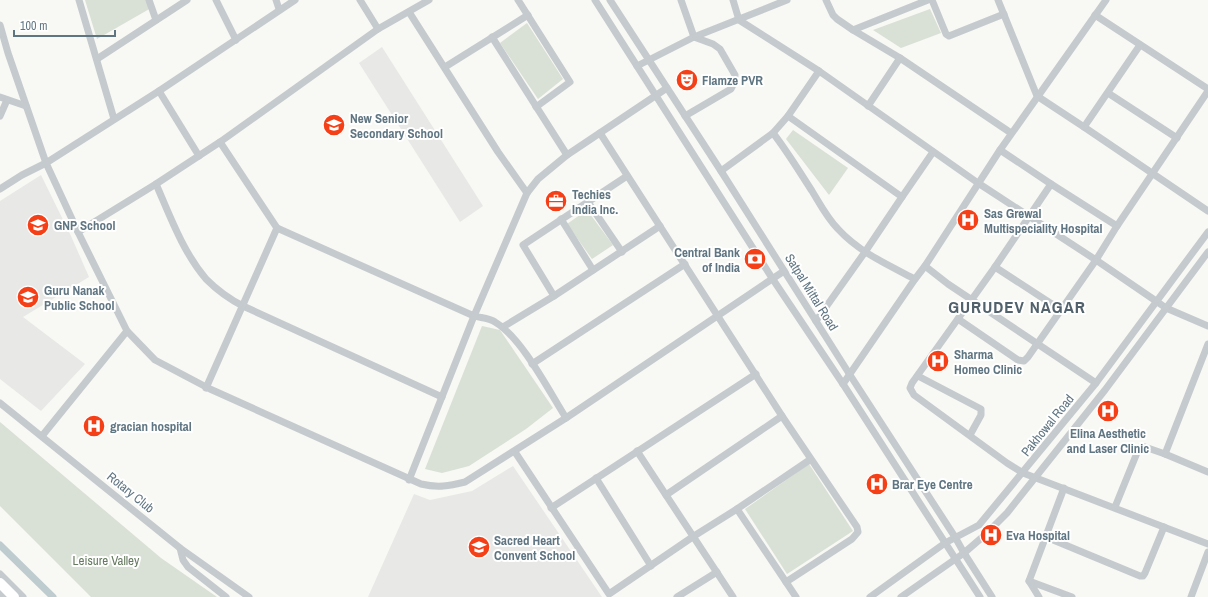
<svg xmlns="http://www.w3.org/2000/svg" width="1208" height="597" font-family="'Archivo Narrow',sans-serif">
	<style>
		.built { fill: #e8e9e7 }
		.green { fill: #d9e0d5 }
		.lines { fill: none; stroke-linecap: round; stroke-linejoin: round }
		.canal { stroke: #becbcf; stroke-width: 7 }
		.highway-casing { stroke: #b9bdc0; stroke-width: 12 }
		.minor { stroke: #c4cacd; stroke-width: 7 }
		.highway { stroke: #fff; stroke-width: 10 }
		.labels { text-anchor: middle; stroke-width: 4; stroke-linejoin: round; paint-order: stroke }
		.poi-label { font-size: 13px; font-weight: bold; fill: #5f7582; stroke: #fff; text-anchor: start }
		.street-label { font-size: 13px; fill: #5f7582; stroke: #fff }
		.park-label { font-size: 13px; fill: #667a5f; stroke: #fff }
		.district-label { font-size: 17px; font-weight: bold; letter-spacing: 1px; fill: #52626d; stroke: #fff }
	</style>
	<rect width="100%" height="100%" fill="#f8f8f4"/>
	<!-- built -->
	<g class="built">
		<polygon points="382,47 483,206 460,222 359,63"/>
		<polygon points="41,175 71,236 89,277 23,317 85,364 41,411 0,379 0,201"/>
		<polygon points="513,466 602,597 368,597 414,494 430,500 472,491"/>
	</g>
	<!-- green -->
	<g class="green">
		<polygon points="85,0 148,0 151,8 97,39"/>
		<polygon points="930,9 941,33 901,48 873,30"/>
		<polygon points="527,23 563,79 538,99 500,43"/>
		<polygon points="793,130 848,168 829,195 786,139"/>
		<polygon points="587,210 613,245 592,259 567,224"/>
		<polygon points="482,326 500,330 553,408 526,429 469,466 442,473 425,469"/>
		<polygon points="0,422 161,558 217,597 91,597 0,506"/>
		<polygon points="809,464 853,531 787,574 745,509"/>
	</g>
	<g class="lines">
		<!-- canal -->
		<polyline class="canal" points="0,545 53,597"/>
		<!-- highway casing -->
		<g class="highway-casing">
			<polyline id="highway" points="0,583 14,597"/>
		</g>
		<!-- minor -->
		<g class="minor">
			<polyline points="79,0 114,119"/>
			<polyline points="149,0 156,20"/>
			<polyline points="216,0 236,40"/>
			<polyline points="276,0 279,9"/>
			<polyline points="360,0 378,29"/>
			<polyline points="518,0 570,82 536,107"/>
			<polyline points="595,0 772,278 843,384 980,597"/>
			<polyline points="610,0 721,171 850,375 955,537 964,553 992,597"/>
			<polyline points="681,0 694,37 713,44 720,49 735,75 734,83 731,89 685,116"/>
			<polyline points="826,0 833,15 837,19 853,30 900,58 1011,133"/>
			<polyline points="932,0 946,34 949,36 1004,14"/>
			<polyline points="998,0 1037,96 1084,127 1208,211"/>
			<polyline points="409,12 498,152 527,193"/>
			<polyline points="1095,15 1208,89"/>
			<path d="M0 25 8 53 46 163 78 232 127 331 155 360 210 389 421 484C438 488 449 486 465 482L566 418 784 271"/>
			<polyline points="853,30 928,0"/>
			<polyline points="492,37 567,155"/>
			<polyline points="97,59 187,0"/>
			<polyline points="637,66 694,37 787,0"/>
			<polyline points="445,67 528,15"/>
			<polyline points="819,71 978,183 1096,260 1156,301 1166,308 1208,326"/>
			<polyline points="159,91 199,156"/>
			<polyline points="1108,93 1177,138"/>
			<polyline points="0,97 26,106"/>
			<polyline points="868,106 900,58"/>
			<polyline points="0,116 7,100"/>
			<polyline points="788,116 902,197 865,252 816,321"/>
			<polyline points="1084,127 1140,45"/>
			<polyline points="600,133 782,416 857,527 858,532 852,539 786,582 737,509 811,459"/>
			<path d="M773 133C787 151 799 171 812 191 820 204 827 218 838 229 859 252 888 265 915 279"/>
			<path d="M220 142 277 228 474 316C481 318 489 318 495 322 522 338 549 391 566 418"/>
			<polyline points="1000,150 1051,184 995,267 912,383 910,388 914,395 1007,463 1023,473 1208,544"/>
			<polyline points="721,171 773,133 788,116 819,71 739,20 733,0"/>
			<polyline points="627,176 523,245 554,296 660,226"/>
			<path d="M156 184C170 216 183 252 206 279 217 290 229 299 243 306L442 397"/>
			<polyline points="1051,184 1117,226"/>
			<polyline points="0,189 22,175 46,163 159,91 295,0"/>
			<polyline points="902,197 933,152"/>
			<polyline points="588,202 622,252"/>
			<polyline points="561,219 593,270"/>
			<polyline points="78,232 156,184 220,142 378,29 429,0"/>
			<polyline points="925,266 948,284 1096,383"/>
			<polyline points="995,267 1061,310"/>
			<polyline points="958,319 1018,360 1024,361 1028,357 1096,260 1117,226 1208,91"/>
			<polyline points="503,327 554,296"/>
			<polyline points="532,364 685,264"/>
			<polyline points="918,376 981,409 981,415 970,435"/>
			<polyline points="843,384 915,279 925,266 1000,150 1106,0"/>
			<polyline points="206,388 277,228"/>
			<polyline points="0,403 180,548 249,597"/>
			<polyline points="42,436 127,331"/>
			<polyline points="637,451 733,597"/>
			<polyline points="515,452 609,594 694,536 737,509"/>
			<polyline points="1165,454 1208,472"/>
			<polyline points="596,478 651,566"/>
			<polyline points="409,480 474,316 527,193 538,179 567,155 667,88"/>
			<polyline points="666,495 782,416"/>
			<polyline points="1115,507 1139,448 1142,446 1165,454 1208,344"/>
			<polyline points="551,508 756,374"/>
			<polyline points="1046,537 1140,576 1143,576 1145,573 1164,527"/>
			<polyline points="180,548 183,560 188,567 226,597"/>
			<polyline points="0,574 23,597"/>
			<polyline points="1029,581 1072,597"/>
			<polyline points="786,582 796,597"/>
			<polyline points="0,593 4,597"/>
			<polyline points="677,597 717,572"/>
			<polyline points="870,597 945,543 979,525 1096,383 1208,232"/>
			<polyline points="901,597 964,553 986,534 1007,513 1105,390 1208,252"/>
			<polyline points="1039,597 1029,581 1064,488"/>
			<polyline points="1191,597 1208,552"/>
		</g>
		<!-- highway -->
		<use href="#highway" class="highway"/>
	</g>
	<!-- icons -->
	<defs>
		<g id="theatre-disc" transform="scale(1.15)"><circle r="9.5" fill="#f53f17" stroke="#fff"/><path d="M-5-5.5Q0-4 5-5.5V0Q5 5 0 6Q-5 5-5 0ZM-3.3-2.5H-1v1.5H-3.3ZM1-2.5H3.3v1.5H1ZM-2.8 1Q0 5.5 2.8 1Z" fill="#fff"/></g>
		<g id="school-disc" transform="scale(1.15)"><circle r="9.5" fill="#f53f17" stroke="#fff"/><path d="M0-5L7-2L0 1L-7-2ZM-4 1L0 2.5L4 1V4Q0 6-4 4Z" fill="#fff"/></g>
		<g id="office-disc" transform="scale(1.15)"><circle r="9.5" fill="#f53f17" stroke="#fff"/><path d="M-6-3h4V-5.5h4V-3h4V5H-6ZM-1-4.5V-3h2v-1.5ZM-6 0V1H6V0Z" fill="#fff"/></g>
		<g id="hospital-disc" transform="scale(1.15)"><circle r="9.5" fill="#f53f17" stroke="#fff"/><path d="M-5-5h3v3.5h4V-5h3V5h-3V1.5h-4V5h-3Z" fill="#fff"/></g>
		<g id="bank-disc" transform="scale(1.15)"><circle r="9.5" fill="#f53f17" stroke="#fff"/><path d="M-6-4H6V4H-6ZM0-2.3a2.3 2.3 0 1 0 0 4.6a2.3 2.3 0 1 0 0-4.6Z" fill="#fff"/></g>
	</defs>
	<g fill-rule="evenodd">
		<use href="#theatre-disc" x="687" y="80"/>
		<use href="#school-disc" x="334" y="125"/>
		<use href="#office-disc" x="556" y="201"/>
		<use href="#hospital-disc" x="968" y="220"/>
		<use href="#school-disc" x="38" y="225"/>
		<use href="#bank-disc" x="755" y="259"/>
		<use href="#school-disc" x="28" y="297"/>
		<use href="#hospital-disc" x="938" y="361"/>
		<use href="#hospital-disc" x="1108" y="411"/>
		<use href="#hospital-disc" x="94" y="426"/>
		<use href="#hospital-disc" x="877" y="484"/>
		<use href="#hospital-disc" x="991" y="535"/>
		<use href="#school-disc" x="479" y="547"/>
	</g>
	<g class="labels">
		<!-- poi labels -->
		<g class="poi-label">
			<text x="702" y="85">Flamze PVR</text>
			<text x="350" y="123">New Senior<tspan x="350" dy="15">Secondary School</tspan></text>
			<text x="572" y="199">Techies<tspan x="572" dy="15">India Inc.</tspan></text>
			<text x="984" y="218">Sas Grewal<tspan x="984" dy="15">Multispeciality Hospital</tspan></text>
			<text x="54" y="230">GNP School</text>
			<text x="740" y="257" text-anchor="end">Central Bank<tspan x="740" dy="15">of India</tspan></text>
			<text x="44" y="295">Guru Nanak<tspan x="44" dy="15">Public School</tspan></text>
			<text x="954" y="359">Sharma<tspan x="954" dy="15">Homeo Clinic</tspan></text>
			<text x="110" y="431">gracian hospital</text>
			<text x="1108" y="438" text-anchor="middle">Elina Aesthetic<tspan x="1108" dy="15">and Laser Clinic</tspan></text>
			<text x="892" y="489">Brar Eye Centre</text>
			<text x="1006" y="540">Eva Hospital</text>
			<text x="494" y="545">Sacred Heart<tspan x="494" dy="15">Convent School</tspan></text>
		</g>
		<!-- street labels -->
		<g class="street-label">
			<text transform="translate(812 292) rotate(58)" y="5">Satpal Mittal Road</text>
			<text transform="translate(1047 425) rotate(-51)" y="5">Pakhowal Road</text>
			<text transform="translate(131 492) rotate(39)" y="5">Rotary Club</text>
		</g>
		<!-- park labels -->
		<g class="park-label">
			<text x="106" y="565">Leisure Valley</text>
		</g>
		<!-- district labels -->
		<g class="district-label">
			<text x="1017" y="313">GURUDEV NAGAR</text>
		</g>
	</g>
	<!-- scale -->
	<path d="M14 30v6h101v-6" fill="none" stroke="#5f7582" stroke-width="2"/>
	<text x="20" y="30" font-size="12" fill="#5f7582" stroke="#ffffff" stroke-width="3" paint-order="stroke">100 m</text>
</svg>
